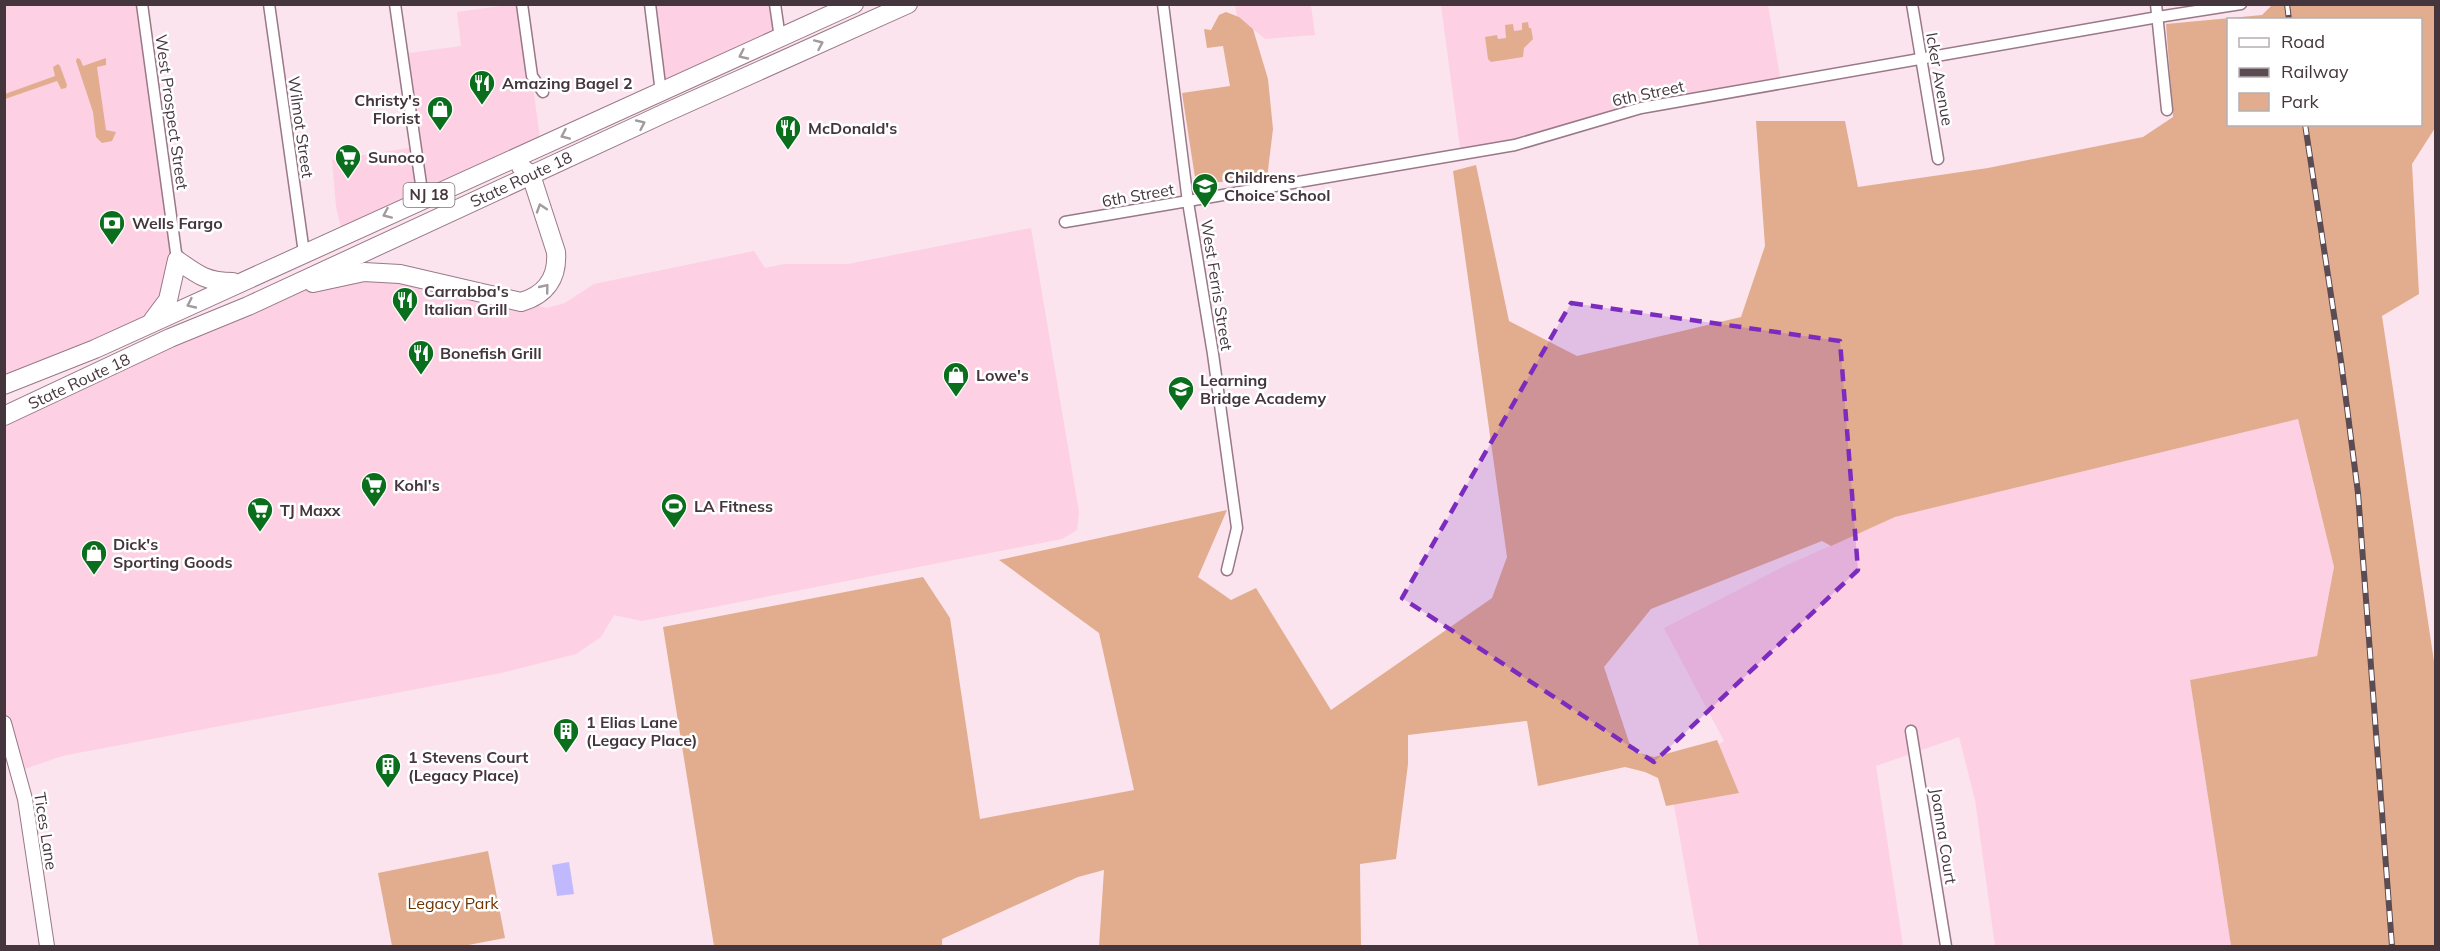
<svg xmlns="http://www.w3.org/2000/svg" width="2440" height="951" font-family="Mulish,sans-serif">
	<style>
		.built { fill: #fdd0e3 }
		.green { fill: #e2ad8e; fill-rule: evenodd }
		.water { fill: #c0b9fd }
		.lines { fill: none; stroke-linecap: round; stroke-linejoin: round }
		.minor-casing { stroke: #997887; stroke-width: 13 }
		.tertiary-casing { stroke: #997887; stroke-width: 16 }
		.trunk-casing { stroke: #997887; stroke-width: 20 }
		.minor { stroke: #fff; stroke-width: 10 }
		.tertiary { stroke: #fff; stroke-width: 14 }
		.trunk { stroke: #fff; stroke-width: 18 }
		.rail-casing { stroke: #5b4b53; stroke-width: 6 }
		.rail { stroke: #fff; stroke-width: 4; stroke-dasharray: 11; stroke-linecap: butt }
		.oneway { stroke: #a29a9e }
		.marked { fill: #7b2cbf; fill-opacity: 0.2; stroke: #7b2cbf; stroke-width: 4.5; stroke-dasharray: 12 8; stroke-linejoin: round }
		.labels { text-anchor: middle; stroke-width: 5; stroke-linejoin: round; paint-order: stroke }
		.shield { fill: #fff; stroke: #7d7277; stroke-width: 1.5 }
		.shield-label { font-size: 15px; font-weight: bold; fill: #45363d }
		.street-label { font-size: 16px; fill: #45363d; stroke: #fff }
		.poi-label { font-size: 16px; font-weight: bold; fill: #45363d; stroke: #fff; text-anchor: start }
		.park-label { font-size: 16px; fill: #6f3300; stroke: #fff }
	</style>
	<rect width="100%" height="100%" fill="#fbe4ee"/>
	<!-- built -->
	<g class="built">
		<polygon points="4,5 142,5 177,260 160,312 4,385"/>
		<polygon points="508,5 522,5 541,146 343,235 336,207 332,160 415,147 402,54 461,46 457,12"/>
		<polygon points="650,5 775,5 780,38 661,93"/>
		<polygon points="1235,5 1311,5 1315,35 1265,39 1237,16"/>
		<polygon points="1441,5 1768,5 1781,82 1641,108 1461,155"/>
		<polygon points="1031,228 1079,512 1077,530 1062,539 642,621 614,615 601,637 576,654 501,673 62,756 19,771 4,723 4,416 282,290 400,274 547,308 565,303 594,284 754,251 765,268 784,264 848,264"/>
		<polygon points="2298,419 2334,567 2317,656 2190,680 2231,946 1995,946 1975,800 1959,737 1876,766 1903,946 1699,946 1669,777 1724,741 1664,628 1787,565 1895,517"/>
	</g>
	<!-- green -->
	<g class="green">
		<path d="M2273 4 2435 5V128L2412 164 2419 294 2382 316 2435 668V946H2231L2190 680 2317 656 2334 567 2298 419 1895 517 1831 546 1822 541 1651 609 1604 667 1632 751 1654 757 1717 740 1739 793 1666 806 1658 778 1645 772 1625 767 1538 786 1527 721 1408 735V764L1396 859 1360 864 1361 946H1099L1104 870 1078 877 942 939V946H714L663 627 923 577 950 618 980 819 1134 790 1099 633 999 560 1227 510 1198 577 1231 600 1256 588 1331 710 1492 598 1507 557 1453 171 1476 165 1509 321 1577 356 1741 317 1765 246 1756 121H1845L1858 187 1988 168 2143 137 2173 117 2166 24 2262 15ZM2228 20H2420V124H2228Z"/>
		<polygon points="1226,12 1239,17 1253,29 1268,79 1273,129 1267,178 1196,184 1182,93 1230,86 1223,46 1207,48 1204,29 1211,30 1219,15"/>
		<polygon points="1528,22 1529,28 1531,28 1533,39 1524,48 1523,57 1491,62 1488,59 1485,37 1497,35 1498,39 1506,38 1505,25 1513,24 1514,31 1522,30 1522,23"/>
		<polygon points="77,58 80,59 83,66 106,58 106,65 97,67 106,130 116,132 112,141 102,143 96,137 93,112 76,61"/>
		<polygon points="58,64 60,66 67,85 66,88 61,89 57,81 5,99 5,94 55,76 53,67"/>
		<polygon points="488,851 505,938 463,946 392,946 378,873"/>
	</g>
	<!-- water -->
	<polygon class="water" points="569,862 574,894 557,896 552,865"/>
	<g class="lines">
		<!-- minor casing -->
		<g class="minor-casing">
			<g id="minor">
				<polyline points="142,4 177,260"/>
				<polyline points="269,4 304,253"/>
				<polyline points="395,4 423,198"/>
				<polyline points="522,4 532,76 543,92"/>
				<polyline points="650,4 661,93"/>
				<polyline points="775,4 780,38"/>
				<polyline points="1163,4 1188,202 1213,354 1237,528 1227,570"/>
				<polyline points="1912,4 1938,159"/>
				<polyline points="2156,4 2167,110"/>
				<polyline points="1065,222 1515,145 1641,108 2158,17 2241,4"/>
				<polyline points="1911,731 1946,946"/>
			</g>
		</g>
		<!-- tertiary casing -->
		<g class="tertiary-casing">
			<polyline id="tertiary" points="4,723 25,799 47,946"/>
		</g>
		<!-- trunk casing -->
		<g class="trunk-casing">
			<g id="trunk">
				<path d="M313 283 364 272 400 274 521 302C546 295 558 278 556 252L531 175 521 167"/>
				<path d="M153 320 168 300 177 260C198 275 207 282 233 282"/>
				<polyline points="4,385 95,349 854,4"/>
				<polyline points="4,416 170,338 248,306 665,113 908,4"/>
			</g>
		</g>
		<!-- minor -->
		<use href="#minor" class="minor"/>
		<!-- tertiary -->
		<use href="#tertiary" class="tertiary"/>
		<!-- trunk -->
		<use href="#trunk" class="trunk"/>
		<!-- rail casing -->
		<g class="rail-casing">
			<g id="rail">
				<polyline points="2287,4 2289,20"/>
				<polyline points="2305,124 2341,361 2358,493 2392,946"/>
			</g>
		</g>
		<!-- rail -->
		<use href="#rail" class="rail"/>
	</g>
	<!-- one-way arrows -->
	<defs><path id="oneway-chevron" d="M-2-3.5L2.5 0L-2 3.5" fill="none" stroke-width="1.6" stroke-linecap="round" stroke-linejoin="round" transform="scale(1.5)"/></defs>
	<g class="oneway">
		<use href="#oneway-chevron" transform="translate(819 44) rotate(-24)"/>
		<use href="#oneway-chevron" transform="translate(743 55) rotate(155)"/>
		<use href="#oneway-chevron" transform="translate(641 124) rotate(-25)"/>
		<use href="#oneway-chevron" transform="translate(565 135) rotate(156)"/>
		<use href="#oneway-chevron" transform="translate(541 208) rotate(-108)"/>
		<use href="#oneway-chevron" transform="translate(387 214) rotate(156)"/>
		<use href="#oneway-chevron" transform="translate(545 288) rotate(-51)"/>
		<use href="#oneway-chevron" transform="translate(191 304) rotate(155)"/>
	</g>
	<!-- marked area -->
	<path class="marked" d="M1571 303 1840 341 1858 570 1654 762 1402 598Z"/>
	<!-- icons -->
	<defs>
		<g id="restaurant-pin" transform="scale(1.35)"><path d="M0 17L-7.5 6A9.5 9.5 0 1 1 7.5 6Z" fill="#0a6e1c" stroke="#fff"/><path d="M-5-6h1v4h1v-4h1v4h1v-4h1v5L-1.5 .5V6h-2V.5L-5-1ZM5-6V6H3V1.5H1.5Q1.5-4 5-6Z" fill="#fff"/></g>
		<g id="shop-pin" transform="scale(1.35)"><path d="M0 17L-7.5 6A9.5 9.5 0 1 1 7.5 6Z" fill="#0a6e1c" stroke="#fff"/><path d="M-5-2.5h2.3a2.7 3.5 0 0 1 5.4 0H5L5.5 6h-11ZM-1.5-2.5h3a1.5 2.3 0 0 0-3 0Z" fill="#fff"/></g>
		<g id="supermarket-pin" transform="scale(1.35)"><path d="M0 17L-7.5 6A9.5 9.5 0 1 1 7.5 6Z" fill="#0a6e1c" stroke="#fff"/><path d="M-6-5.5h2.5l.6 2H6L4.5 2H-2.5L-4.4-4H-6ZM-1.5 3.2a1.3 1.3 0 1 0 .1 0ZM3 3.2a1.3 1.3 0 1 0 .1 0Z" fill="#fff"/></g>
		<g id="school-pin" transform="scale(1.35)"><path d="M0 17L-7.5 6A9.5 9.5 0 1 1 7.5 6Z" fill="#0a6e1c" stroke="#fff"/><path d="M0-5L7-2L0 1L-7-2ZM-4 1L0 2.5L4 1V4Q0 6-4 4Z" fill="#fff"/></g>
		<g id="bank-pin" transform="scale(1.35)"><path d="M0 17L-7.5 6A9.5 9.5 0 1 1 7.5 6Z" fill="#0a6e1c" stroke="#fff"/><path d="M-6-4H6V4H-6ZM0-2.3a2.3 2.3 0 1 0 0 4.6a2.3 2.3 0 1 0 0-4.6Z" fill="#fff"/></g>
		<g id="stadium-pin" transform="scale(1.35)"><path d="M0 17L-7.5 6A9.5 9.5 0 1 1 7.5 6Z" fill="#0a6e1c" stroke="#fff"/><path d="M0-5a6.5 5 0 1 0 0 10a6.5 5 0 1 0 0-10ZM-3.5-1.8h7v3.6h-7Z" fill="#fff"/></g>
		<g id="building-pin" transform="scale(1.35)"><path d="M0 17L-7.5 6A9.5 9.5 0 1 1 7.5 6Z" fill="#0a6e1c" stroke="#fff"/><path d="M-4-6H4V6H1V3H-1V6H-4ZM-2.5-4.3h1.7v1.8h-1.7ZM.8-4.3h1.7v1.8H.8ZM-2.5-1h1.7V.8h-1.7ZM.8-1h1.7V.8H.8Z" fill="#fff"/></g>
	</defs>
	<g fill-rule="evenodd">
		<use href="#restaurant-pin" x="482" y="83"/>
		<use href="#shop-pin" x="440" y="109"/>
		<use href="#restaurant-pin" x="788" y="128"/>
		<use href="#supermarket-pin" x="348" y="157"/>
		<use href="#school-pin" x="1205" y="186"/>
		<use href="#bank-pin" x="112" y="223"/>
		<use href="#restaurant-pin" x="405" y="300"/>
		<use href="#restaurant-pin" x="421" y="353"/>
		<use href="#shop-pin" x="956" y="375"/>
		<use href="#school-pin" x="1181" y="389"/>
		<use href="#supermarket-pin" x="374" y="485"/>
		<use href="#stadium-pin" x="674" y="506"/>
		<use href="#supermarket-pin" x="260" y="510"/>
		<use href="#shop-pin" x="94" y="553"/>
		<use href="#building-pin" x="566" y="731"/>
		<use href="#building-pin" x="388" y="766"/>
	</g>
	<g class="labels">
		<!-- shield labels -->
		<rect class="shield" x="403.5" y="183" width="51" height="24" rx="4.5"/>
		<g class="shield-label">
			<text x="429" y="200">NJ 18</text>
		</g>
		<!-- street labels -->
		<g class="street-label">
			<text transform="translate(1940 79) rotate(80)" y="6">Icker Avenue</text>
			<text transform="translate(1648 93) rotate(-12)" y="6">6th Street</text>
			<text transform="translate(172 112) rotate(82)" y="6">West Prospect Street</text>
			<text transform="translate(301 127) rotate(82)" y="6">Wilmot Street</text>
			<text transform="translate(521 179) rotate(-25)" y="6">State Route 18</text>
			<text transform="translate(1138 195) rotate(-10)" y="6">6th Street</text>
			<text transform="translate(1217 285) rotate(81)" y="6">West Ferris Street</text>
			<text transform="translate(79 381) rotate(-25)" y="6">State Route 18</text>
			<text transform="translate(46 831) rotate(81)" y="6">Tices Lane</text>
			<text transform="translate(1944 836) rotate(81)" y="6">Joanna Court</text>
		</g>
		<!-- poi labels -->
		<g class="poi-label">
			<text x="502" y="89">Amazing Bagel 2</text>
			<text x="420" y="106" text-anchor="end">Christy's<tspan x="420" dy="18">Florist</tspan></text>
			<text x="808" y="134">McDonald's</text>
			<text x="368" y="163">Sunoco</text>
			<text x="1224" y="183">Childrens<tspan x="1224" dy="18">Choice School</tspan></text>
			<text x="132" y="229">Wells Fargo</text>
			<text x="424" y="297">Carrabba's<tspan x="424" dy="18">Italian Grill</tspan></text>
			<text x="440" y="359">Bonefish Grill</text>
			<text x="976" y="381">Lowe's</text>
			<text x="1200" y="386">Learning<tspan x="1200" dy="18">Bridge Academy</tspan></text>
			<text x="394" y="491">Kohl's</text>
			<text x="694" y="512">LA Fitness</text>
			<text x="280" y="516">TJ Maxx</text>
			<text x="113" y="550">Dick's<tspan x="113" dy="18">Sporting Goods</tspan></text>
			<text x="586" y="728">1 Elias Lane<tspan x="586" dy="18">(Legacy Place)</tspan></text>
			<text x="408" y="763">1 Stevens Court<tspan x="408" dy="18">(Legacy Place)</tspan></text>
		</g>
		<!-- park labels -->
		<g class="park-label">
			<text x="453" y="909">Legacy Park</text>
		</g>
	</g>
	<!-- border -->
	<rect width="2440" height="951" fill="none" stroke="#45363d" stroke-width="12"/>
	<!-- legend -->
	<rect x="2227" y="18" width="195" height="108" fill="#ffffff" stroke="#b5afb1" stroke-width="1.5"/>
	<rect x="2239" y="38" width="30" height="9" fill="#ffffff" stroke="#b5afb1" stroke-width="1.5"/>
	<text x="2281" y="48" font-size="18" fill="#45363d">Road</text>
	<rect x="2239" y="68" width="30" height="9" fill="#5b4b53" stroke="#b5afb1" stroke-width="1.5"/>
	<text x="2281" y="78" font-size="18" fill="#45363d">Railway</text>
	<rect x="2239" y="93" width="30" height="18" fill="#e2ad8e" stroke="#b5afb1" stroke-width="1.5"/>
	<text x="2281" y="108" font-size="18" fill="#45363d">Park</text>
</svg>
